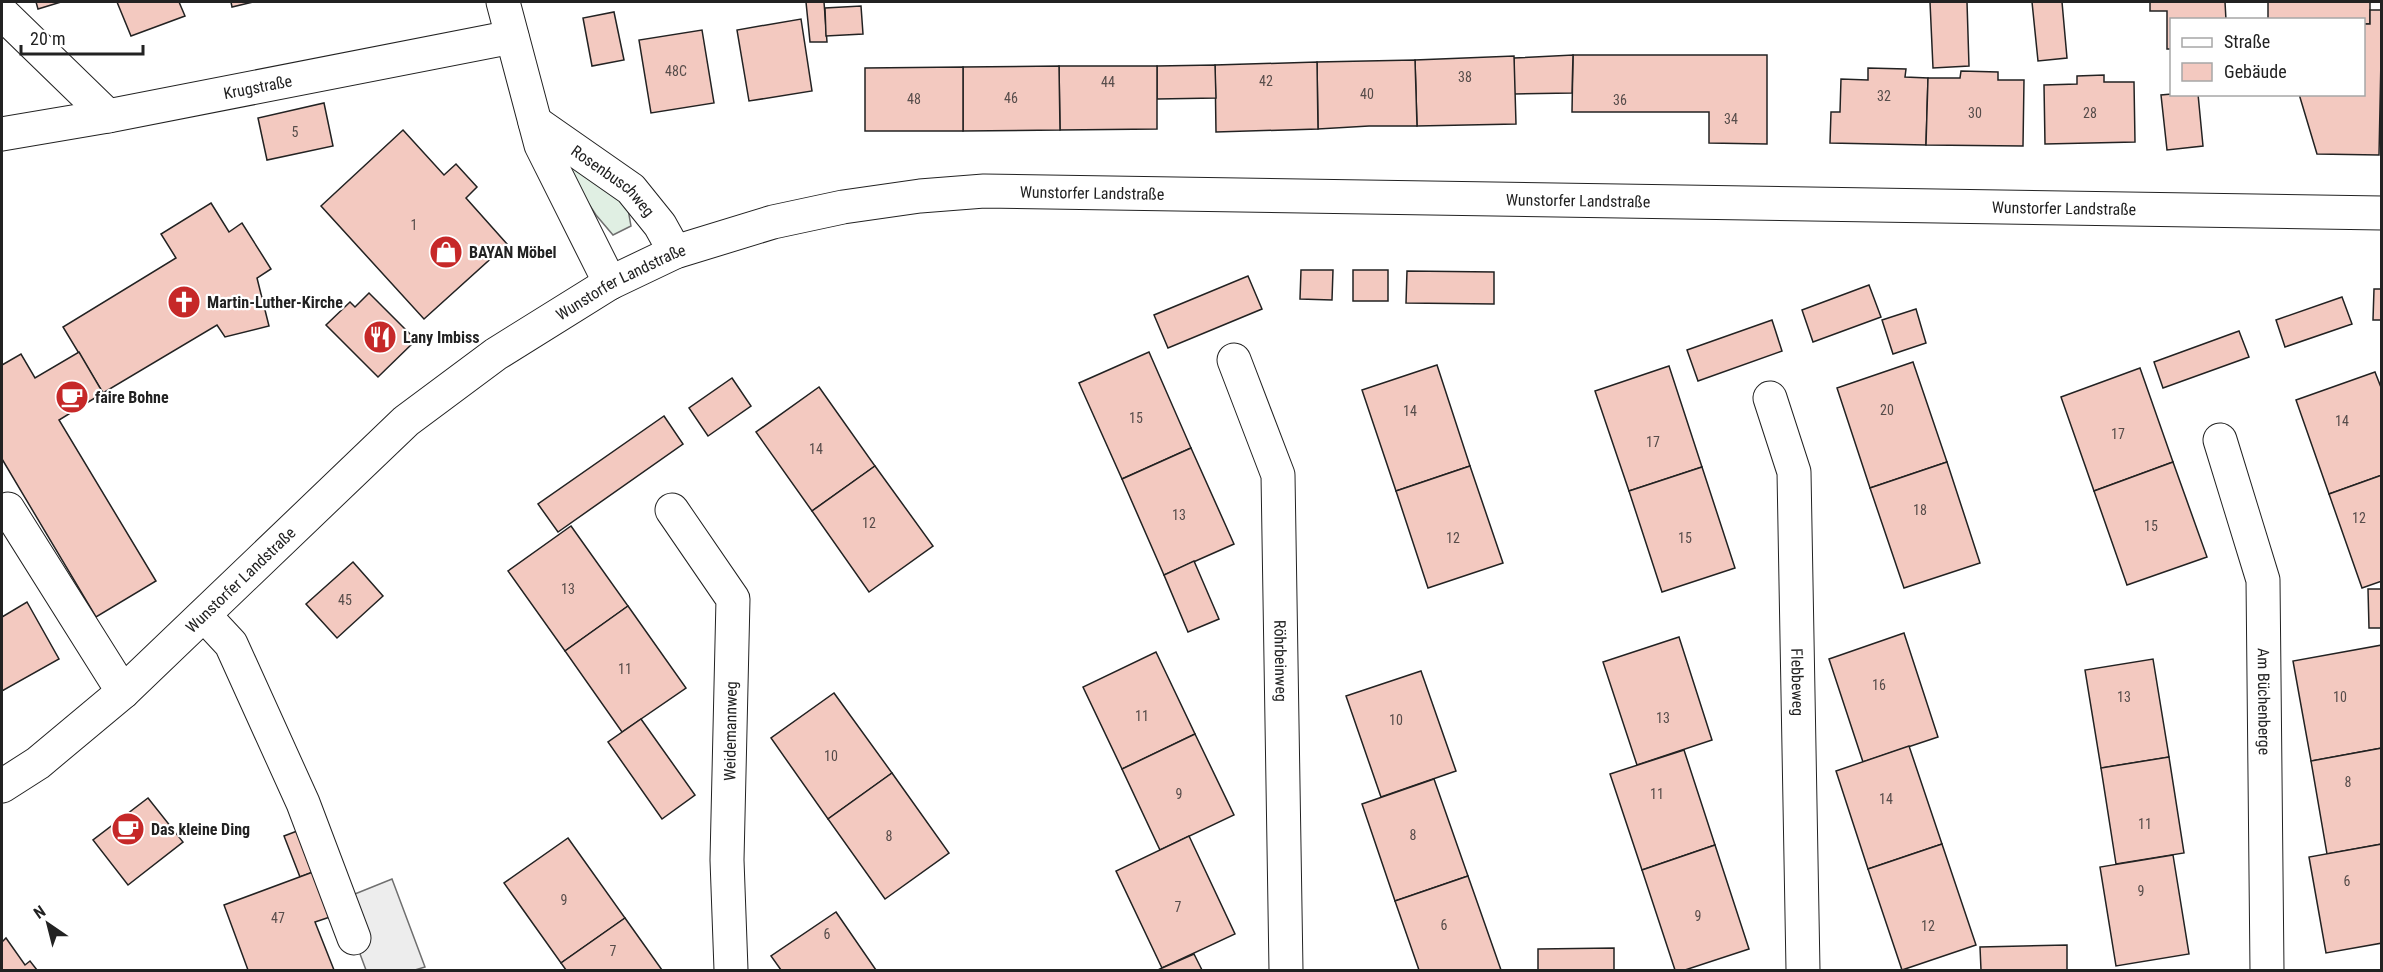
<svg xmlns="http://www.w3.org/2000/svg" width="2383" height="972" font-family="'Roboto Condensed',sans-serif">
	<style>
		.green { fill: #e0efe3; stroke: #6f6f6f; stroke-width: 1.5 }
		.parking { fill: #ededed; stroke: #6f6f6f; stroke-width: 1.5 }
		.building { fill: #f3c9c0; stroke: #222; stroke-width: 1.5 }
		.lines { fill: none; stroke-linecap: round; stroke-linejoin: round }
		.minor-casing { stroke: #222; stroke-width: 35 }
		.major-casing { stroke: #222; stroke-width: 35 }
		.minor { stroke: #fff; stroke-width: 33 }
		.major { stroke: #fff; stroke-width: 33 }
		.labels { text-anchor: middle; stroke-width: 4.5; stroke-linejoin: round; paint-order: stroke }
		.number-label { font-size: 14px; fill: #564c4a }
		.street-label { font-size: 16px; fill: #222; stroke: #fff }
		.poi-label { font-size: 16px; font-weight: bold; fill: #222; stroke: #fff; text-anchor: start }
	</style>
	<rect width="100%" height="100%" fill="#fff"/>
	<!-- green -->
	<polygon class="green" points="557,155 611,192 628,209 631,226 613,235 596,215"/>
	<!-- parking -->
	<polygon class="parking" points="392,879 425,967 415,970 366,970 340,900"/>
	<!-- building -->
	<g class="building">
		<polygon points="36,2 61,2 38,9"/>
		<polygon points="117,2 179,2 185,16 131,36"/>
		<polygon points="231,2 253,2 232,7"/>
		<polygon points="806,2 824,2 827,42 810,42"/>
		<polygon points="1930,2 1967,2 1969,66 1933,68"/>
		<polygon points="2032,2 2062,2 2067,58 2038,61"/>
		<polygon points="2150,2 2225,2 2226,20 2172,20 2172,49 2167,49 2167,11 2150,11"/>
		<polygon points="2268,2 2370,2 2370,24 2364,24 2364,20 2268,20"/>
		<polygon points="861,6 863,34 826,36 825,8"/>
		<polygon points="2370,10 2382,10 2379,155 2317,154 2299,94 2364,94 2364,24 2370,24"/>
		<polygon points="614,12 624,60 592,66 583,18"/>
		<polygon points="801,19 812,91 749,101 737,30"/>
		<polygon points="702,30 714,103 651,113 639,40"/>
		<polygon points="1573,55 1767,55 1767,144 1709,143 1709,112 1572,112"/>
		<polygon points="1573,55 1572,93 1514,94 1514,58"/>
		<polygon points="1514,56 1516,124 1417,126 1415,60"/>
		<polygon points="1415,60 1417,126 1369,126 1318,129 1317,62"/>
		<polygon points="1317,62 1318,129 1216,132 1215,65"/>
		<polygon points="1215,65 1216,98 1157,99 1157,66"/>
		<polygon points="1059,66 1157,66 1157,129 1060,130"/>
		<polygon points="1059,66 1060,130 963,131 963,67"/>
		<polygon points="963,67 963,131 865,131 865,68"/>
		<polygon points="1868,68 1906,69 1905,77 1928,78 1926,145 1830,143 1831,112 1840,112 1841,79 1868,80"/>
		<polygon points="1961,71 1998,72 1998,80 2024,80 2023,146 1926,145 1928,78 1960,78"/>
		<polygon points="2104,75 2104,82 2134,82 2135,142 2045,144 2044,85 2077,84 2077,76"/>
		<polygon points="2172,94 2198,94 2203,146 2167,150 2161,95"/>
		<polygon points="324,103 333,146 267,160 258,118"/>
		<polygon points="403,130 444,175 456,164 477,187 466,198 507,244 424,319 321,206"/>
		<polygon points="211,203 229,232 242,223 271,269 257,278 269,326 225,337 217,325 103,393 63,327 176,258 161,234"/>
		<polygon points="1301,270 1333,270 1332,300 1300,299"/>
		<rect x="1353" y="270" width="35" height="31"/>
		<polygon points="1407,271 1494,272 1494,304 1406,303"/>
		<polygon points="1248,276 1262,309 1168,348 1154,315"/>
		<polygon points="1869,285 1881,317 1813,342 1802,310"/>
		<polygon points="2374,289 2382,289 2382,320 2373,320"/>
		<polygon points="369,293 416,340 378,377 326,325 350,302 355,307"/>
		<polygon points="2342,297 2352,324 2285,347 2276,320"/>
		<polygon points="1916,309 1926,343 1893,354 1882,320"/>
		<polygon points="1772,320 1782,351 1698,381 1687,350"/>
		<polygon points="2239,331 2249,357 2163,388 2154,362"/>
		<polygon points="79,352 103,393 59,420 156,581 96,617 2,459 2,365 21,354 35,378"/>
		<polygon points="1149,352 1191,448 1122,479 1079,383"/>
		<polygon points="1913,362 1947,462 1870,488 1837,388"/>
		<polygon points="1437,365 1470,466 1396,491 1362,390"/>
		<polygon points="1669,366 1702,467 1629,491 1595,391"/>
		<polygon points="2140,368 2173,462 2094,491 2061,397"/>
		<polygon points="2375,372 2382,390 2382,475 2329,494 2296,400"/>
		<polygon points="732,378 751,406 708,436 689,408"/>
		<polygon points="819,387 875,466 812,511 756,432"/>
		<polygon points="664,416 683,444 558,532 538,504"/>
		<polygon points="1191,448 1234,544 1164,575 1122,479"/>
		<polygon points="1947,462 1980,563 1904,588 1870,488"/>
		<polygon points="2173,462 2207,557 2127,585 2094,491"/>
		<polygon points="875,466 933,546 869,592 812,511"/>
		<polygon points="1470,466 1503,563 1428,588 1396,491"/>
		<polygon points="1702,467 1735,568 1662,592 1629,491"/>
		<polygon points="2382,475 2382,581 2362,588 2329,494"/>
		<polygon points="571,526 628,606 565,651 508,571"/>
		<polygon points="1194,561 1219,619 1188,632 1164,575"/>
		<polygon points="353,562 383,596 337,638 306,604"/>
		<polygon points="2368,589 2382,589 2382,628 2369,628"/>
		<polygon points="27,602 59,659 2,691 2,617"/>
		<polygon points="628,606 686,688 622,732 565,651"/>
		<polygon points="1904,633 1938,737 1863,762 1829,659"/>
		<polygon points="1679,637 1712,740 1637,765 1603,662"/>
		<polygon points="2382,645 2382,748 2311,761 2293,661"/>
		<polygon points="1156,652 1195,734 1122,769 1083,687"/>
		<polygon points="2153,659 2169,757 2101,768 2085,670"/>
		<polygon points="1421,671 1456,771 1381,797 1346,696"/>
		<polygon points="834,693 892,773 828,819 771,738"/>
		<polygon points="641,719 695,795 662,819 608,742"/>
		<polygon points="1195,734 1234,815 1160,850 1122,769"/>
		<polygon points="1909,746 1942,844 1868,869 1836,771"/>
		<polygon points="2382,748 2382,844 2327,854 2311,761"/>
		<polygon points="1684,750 1715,845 1642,870 1610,774"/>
		<polygon points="2169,757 2184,853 2116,864 2101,768"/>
		<polygon points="892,773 949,853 885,899 828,819"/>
		<polygon points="1434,779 1468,876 1395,901 1362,804"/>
		<polygon points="148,798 183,842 128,885 93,840"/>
		<polygon points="305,828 321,869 300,877 284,836"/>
		<polygon points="1189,836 1235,934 1162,968 1116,871"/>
		<polygon points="568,838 625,918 561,963 504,883"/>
		<polygon points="1942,844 1976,945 1902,970 1868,869"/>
		<polygon points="2382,844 2382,943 2326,953 2309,857"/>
		<polygon points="1715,845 1749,949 1685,970 1675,970 1642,870"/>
		<polygon points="2173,855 2189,954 2116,966 2100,867"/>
		<polygon points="321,869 339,914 315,922 334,970 248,970 224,905"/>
		<polygon points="1468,876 1501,970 1419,970 1395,901"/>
		<polygon points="836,912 876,970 781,970 771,956"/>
		<polygon points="625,918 662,970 566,970 561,963"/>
		<polygon points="6,938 25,965 30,961 37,970 2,970 2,942"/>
		<polygon points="2067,945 2067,970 1981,970 1980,947"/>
		<polygon points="1614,948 1614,970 1538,970 1538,949"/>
		<polygon points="1194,954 1202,970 1158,970 1162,968"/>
	</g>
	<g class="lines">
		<!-- minor casing -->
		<g class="minor-casing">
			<g id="minor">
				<polyline points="503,2 541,145 610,283"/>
				<polyline points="2,13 108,116"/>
				<path id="s1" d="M535 122 631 189 660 225 675 252"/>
				<path id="s2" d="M2 134 108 116 512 37"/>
				<path id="s3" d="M1234 360 1278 475 1286 970"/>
				<path id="s4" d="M1770 398 1794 472 1803 970"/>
				<path id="s5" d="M2220 440 2263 580 2267 970"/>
				<polyline points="8,509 123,692"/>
				<polyline points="672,510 733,599 727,860 731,970"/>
				<polyline points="204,615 231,644 303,803 354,938"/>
			</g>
		</g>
		<!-- major casing -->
		<g class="major-casing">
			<g id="major">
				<path id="s6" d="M2 786 38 763 123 692 406 421 496 354 610 283 675 252 773 222 843 207 920 196 984 191 2382 213"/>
			</g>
		</g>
		<!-- minor -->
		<use href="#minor" class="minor"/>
		<!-- major -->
		<use href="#major" class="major"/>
	</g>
	<!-- icons -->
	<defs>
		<g id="shop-disc" transform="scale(1.725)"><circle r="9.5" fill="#c62828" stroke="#fff"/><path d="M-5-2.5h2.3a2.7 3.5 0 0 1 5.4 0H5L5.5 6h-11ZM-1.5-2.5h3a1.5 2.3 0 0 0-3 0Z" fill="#fff"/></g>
		<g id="church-disc" transform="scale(1.725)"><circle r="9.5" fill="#c62828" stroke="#fff"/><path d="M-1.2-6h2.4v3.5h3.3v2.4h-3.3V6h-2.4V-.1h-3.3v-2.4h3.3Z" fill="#fff"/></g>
		<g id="restaurant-disc" transform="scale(1.725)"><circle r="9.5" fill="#c62828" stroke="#fff"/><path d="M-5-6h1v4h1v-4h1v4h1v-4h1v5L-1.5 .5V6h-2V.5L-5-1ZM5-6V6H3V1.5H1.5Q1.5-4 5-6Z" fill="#fff"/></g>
		<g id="cafe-disc" transform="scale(1.725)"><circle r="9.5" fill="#c62828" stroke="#fff"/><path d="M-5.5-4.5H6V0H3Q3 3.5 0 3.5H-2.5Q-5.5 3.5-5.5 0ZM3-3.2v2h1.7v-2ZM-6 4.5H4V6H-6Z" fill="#fff"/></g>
	</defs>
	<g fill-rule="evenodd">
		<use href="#shop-disc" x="446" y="252"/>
		<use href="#church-disc" x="184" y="302"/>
		<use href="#restaurant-disc" x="380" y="337"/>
		<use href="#cafe-disc" x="72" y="397"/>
		<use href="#cafe-disc" x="128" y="829"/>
	</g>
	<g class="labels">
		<!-- number labels -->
		<g class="number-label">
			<text x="676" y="76">48C</text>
			<text x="1465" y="82">38</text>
			<text x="1266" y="86">42</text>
			<text x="1108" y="87">44</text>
			<text x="1367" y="99">40</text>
			<text x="1884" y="101">32</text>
			<text x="1011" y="103">46</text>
			<text x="914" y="104">48</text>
			<text x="1620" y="105">36</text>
			<text x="1975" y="118">30</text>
			<text x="2090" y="118">28</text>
			<text x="1731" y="124">34</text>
			<text x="295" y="137">5</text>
			<text x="414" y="230">1</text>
			<text x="1887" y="415">20</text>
			<text x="1410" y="416">14</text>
			<text x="1136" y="423">15</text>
			<text x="2342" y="426">14</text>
			<text x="2118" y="439">17</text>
			<text x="1653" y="447">17</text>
			<text x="816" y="454">14</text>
			<text x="1920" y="515">18</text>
			<text x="1179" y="520">13</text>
			<text x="2359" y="523">12</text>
			<text x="869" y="528">12</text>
			<text x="2151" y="531">15</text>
			<text x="1453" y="543">12</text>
			<text x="1685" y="543">15</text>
			<text x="568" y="594">13</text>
			<text x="345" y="605">45</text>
			<text x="625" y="674">11</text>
			<text x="1879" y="690">16</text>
			<text x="2124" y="702">13</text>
			<text x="2340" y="702">10</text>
			<text x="1142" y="721">11</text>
			<text x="1663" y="723">13</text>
			<text x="1396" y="725">10</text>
			<text x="831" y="761">10</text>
			<text x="2348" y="787">8</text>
			<text x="1179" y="799">9</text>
			<text x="1657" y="799">11</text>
			<text x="1886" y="804">14</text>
			<text x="2145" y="829">11</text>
			<text x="1413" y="840">8</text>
			<text x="889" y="841">8</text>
			<text x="2347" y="886">6</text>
			<text x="2141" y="896">9</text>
			<text x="564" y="905">9</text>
			<text x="1178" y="912">7</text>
			<text x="1698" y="921">9</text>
			<text x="278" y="923">47</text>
			<text x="1444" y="930">6</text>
			<text x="1928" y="931">12</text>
			<text x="827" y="939">6</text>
			<text x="613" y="956">7</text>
		</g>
		<!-- street labels -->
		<g class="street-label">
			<text dy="6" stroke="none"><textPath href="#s2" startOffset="260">Krugstraße</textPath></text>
			<text dy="6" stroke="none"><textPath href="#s1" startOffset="98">Rosenbuschweg</textPath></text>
			<text dy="6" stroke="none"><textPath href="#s6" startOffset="1288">Wunstorfer Landstraße</textPath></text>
			<text dy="6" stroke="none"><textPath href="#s6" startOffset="1774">Wunstorfer Landstraße</textPath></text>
			<text dy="6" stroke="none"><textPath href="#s6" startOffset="2260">Wunstorfer Landstraße</textPath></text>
			<text dy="6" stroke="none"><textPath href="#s6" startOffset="802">Wunstorfer Landstraße</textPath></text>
			<text dy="6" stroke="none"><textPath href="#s6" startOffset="316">Wunstorfer Landstraße</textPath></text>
			<text dy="6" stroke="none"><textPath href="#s3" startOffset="309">Röhrbeinweg</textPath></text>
			<text dy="6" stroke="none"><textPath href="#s4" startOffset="288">Flebbeweg</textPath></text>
			<text dy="6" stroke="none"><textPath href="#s5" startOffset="268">Am Büchenberge</textPath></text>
			<text transform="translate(730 731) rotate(-89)" y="6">Weidemannweg</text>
		</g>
		<!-- poi labels -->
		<g class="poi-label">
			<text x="469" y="258">BAYAN Möbel</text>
			<text x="207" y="308">Martin-Luther-Kirche</text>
			<text x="403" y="343">Lany Imbiss</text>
			<text x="95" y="403">faire Bohne</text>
			<text x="151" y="835">Das kleine Ding</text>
		</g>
	</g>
	<!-- border -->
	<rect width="2383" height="972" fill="none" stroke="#222222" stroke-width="6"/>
	<!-- legend -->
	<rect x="2170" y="18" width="195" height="78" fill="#ffffff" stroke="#a7a7a7" stroke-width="1.5"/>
	<rect x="2182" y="38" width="30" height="9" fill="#ffffff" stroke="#a7a7a7" stroke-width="1.5"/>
	<text x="2224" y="48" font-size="18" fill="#222222">Straße</text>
	<rect x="2182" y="63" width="30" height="18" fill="#f3c9c0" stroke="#a7a7a7" stroke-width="1.5"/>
	<text x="2224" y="78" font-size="18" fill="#222222">Gebäude</text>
	<!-- north arrow -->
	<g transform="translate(48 924) rotate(325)" stroke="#ffffff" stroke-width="4.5" paint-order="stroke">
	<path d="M0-4.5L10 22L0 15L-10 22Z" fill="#222222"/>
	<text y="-9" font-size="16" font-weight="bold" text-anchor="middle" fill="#222222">N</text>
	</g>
	<!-- scale -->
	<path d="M21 45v9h122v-9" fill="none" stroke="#222222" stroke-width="3"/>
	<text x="30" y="45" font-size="18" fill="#222222" stroke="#ffffff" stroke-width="4.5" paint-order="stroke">20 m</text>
</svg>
